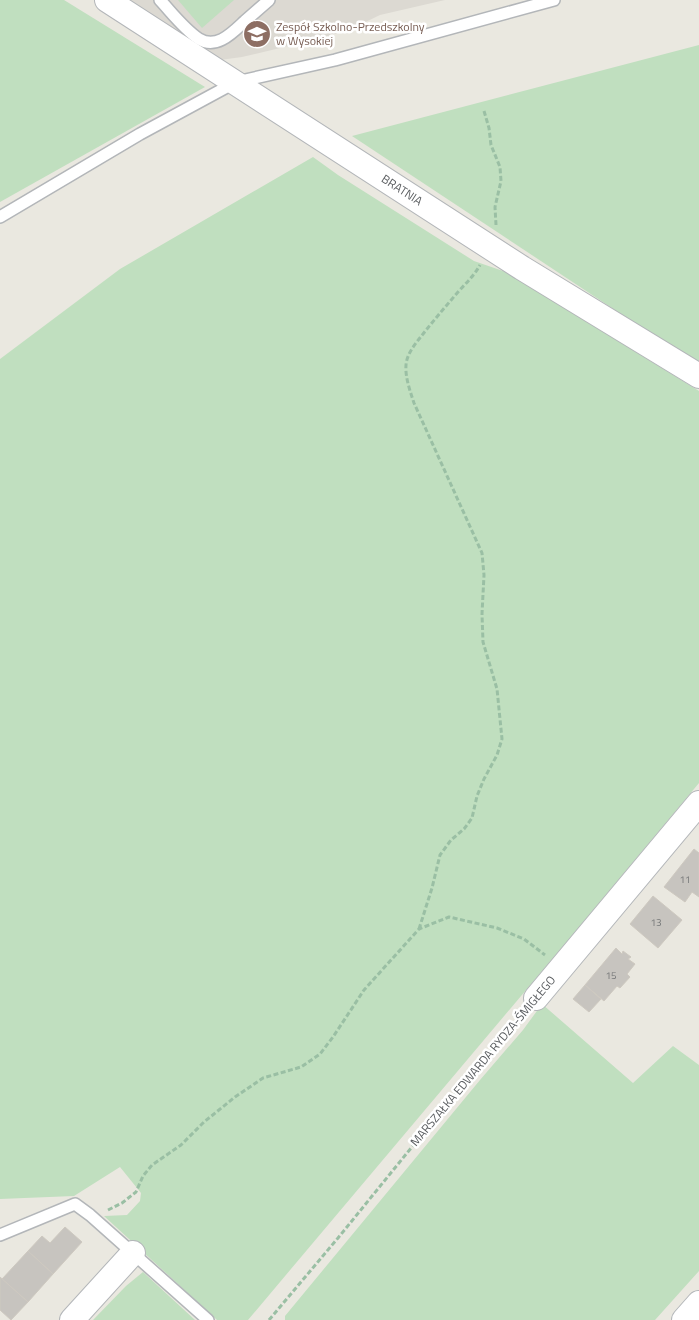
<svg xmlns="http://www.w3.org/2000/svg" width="699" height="1320" font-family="'Titillium Web',sans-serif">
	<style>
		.education { fill: #dcd9d2 }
		.green { fill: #c0dfbf }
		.building { fill: #c7c4bf; stroke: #cec9c0 }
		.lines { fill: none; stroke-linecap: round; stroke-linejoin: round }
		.lane-casing { stroke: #b3b6b9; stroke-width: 14 }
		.street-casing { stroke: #b3b6b9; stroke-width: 26 }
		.path { stroke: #9abfa4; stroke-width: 3; stroke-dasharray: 5 2.5; stroke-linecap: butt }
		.lane { stroke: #fff; stroke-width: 11 }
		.street { stroke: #fff; stroke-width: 24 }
		.labels { text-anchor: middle; stroke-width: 5; stroke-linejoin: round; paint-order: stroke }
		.number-label { font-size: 10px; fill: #747677 }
		.education-label { font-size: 12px; fill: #785e54; stroke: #fff; text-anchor: start }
		.street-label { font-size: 12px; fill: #595c5f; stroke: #fff }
	</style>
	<rect width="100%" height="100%" fill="#eae8e0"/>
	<!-- education -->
	<polygon class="education" points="129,0 445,0 380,15 351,29 318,39 242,57 220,60"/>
	<!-- green -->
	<g class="green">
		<polygon points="0,0 64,0 205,87 0,202"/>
		<polygon points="178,0 234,0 202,28"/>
		<polygon points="699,45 699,363 633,322 352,136"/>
		<polygon points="313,157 338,175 474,261 506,272 699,391 699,783 569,939 248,1320 217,1320 104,1216 127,1215 140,1201 141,1193 120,1167 74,1196 0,1199 0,359 120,269"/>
		<polygon points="542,1004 633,1083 673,1046 699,1065 699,1271 655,1320 285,1320 285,1316 480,1080 523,1030"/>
		<polygon points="143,1272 195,1320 93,1320 126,1286"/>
	</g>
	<!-- building -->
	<g class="building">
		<polygon points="694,849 699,853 699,897 692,892 685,902 664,887"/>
		<polygon points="653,896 682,920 658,948 630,924"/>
		<polygon points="616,948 622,954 623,951 631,957 628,959 635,964 627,974 630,977 620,988 617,986 604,1001 585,985"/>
		<polygon points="585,985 601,999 589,1012 573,999"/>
		<polygon points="65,1227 82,1242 53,1274 28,1251 42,1236 50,1243"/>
		<polygon points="28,1251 53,1274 28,1302 2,1279"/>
		<polygon points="0,1277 28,1302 11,1320 0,1310"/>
	</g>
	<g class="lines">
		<!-- lane casing -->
		<g class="lane-casing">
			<g id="lane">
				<path d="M160 0C172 13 184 29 199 39 217 50 233 32 245 21 253 14 261 7 269 0"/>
				<polyline points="0,217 140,134 236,82 335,60 554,0"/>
				<polyline points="0,1235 75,1204 90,1215 208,1320"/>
			</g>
		</g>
		<!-- street casing -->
		<g class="street-casing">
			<g id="street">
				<polyline points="107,0 522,268 699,376"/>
				<polyline points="536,998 699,803"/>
				<polyline points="72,1320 133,1253"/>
				<polyline points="684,1320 699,1303"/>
			</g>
		</g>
		<!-- path -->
		<g class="path">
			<polyline points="484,111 489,128 491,145 500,167 501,181 495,207 496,225"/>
			<path d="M419 929 432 888 440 855 451 840 464 829 472 818 477 796 484 779 497 755 502 739 497 689 483 642 482 614 484 575 482 553 414 403C410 391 405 377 406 365 407 353 416 343 423 334 434 320 446 306 458 292 466 283 474 276 480 265"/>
			<polyline points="108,1210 122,1203 136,1192 143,1176 152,1165 181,1145 204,1122 235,1097 263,1078 301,1067 320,1054 333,1037 364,990 419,929 449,917 497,928 524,939 545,955"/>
			<polyline points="269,1320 338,1238 459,1089 522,1014"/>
		</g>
		<!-- lane -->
		<use href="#lane" class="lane"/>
		<!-- street -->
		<use href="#street" class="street"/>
	</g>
	<!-- icons -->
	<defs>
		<g id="school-disc" transform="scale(1.4375)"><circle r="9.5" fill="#8d6e63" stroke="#fff"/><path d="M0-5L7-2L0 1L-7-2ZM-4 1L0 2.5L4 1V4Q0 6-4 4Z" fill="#fff"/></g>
	</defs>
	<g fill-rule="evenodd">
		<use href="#school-disc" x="257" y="34"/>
	</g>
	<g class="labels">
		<!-- number labels -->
		<g class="number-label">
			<text x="685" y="883">11</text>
			<text x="656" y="926">13</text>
			<text x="611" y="979">15</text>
		</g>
		<!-- education labels -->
		<g class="education-label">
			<text x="276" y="31">Zespół Szkolno-Przedszkolny<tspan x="276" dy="14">w Wysokiej</tspan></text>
		</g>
		<!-- street labels -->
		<g class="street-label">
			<text transform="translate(402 190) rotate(33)" y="4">BRATNIA</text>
			<text transform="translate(483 1061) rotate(-50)" y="4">MARSZAŁKA EDWARDA RYDZA-ŚMIGŁEGO</text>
		</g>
	</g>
</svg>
